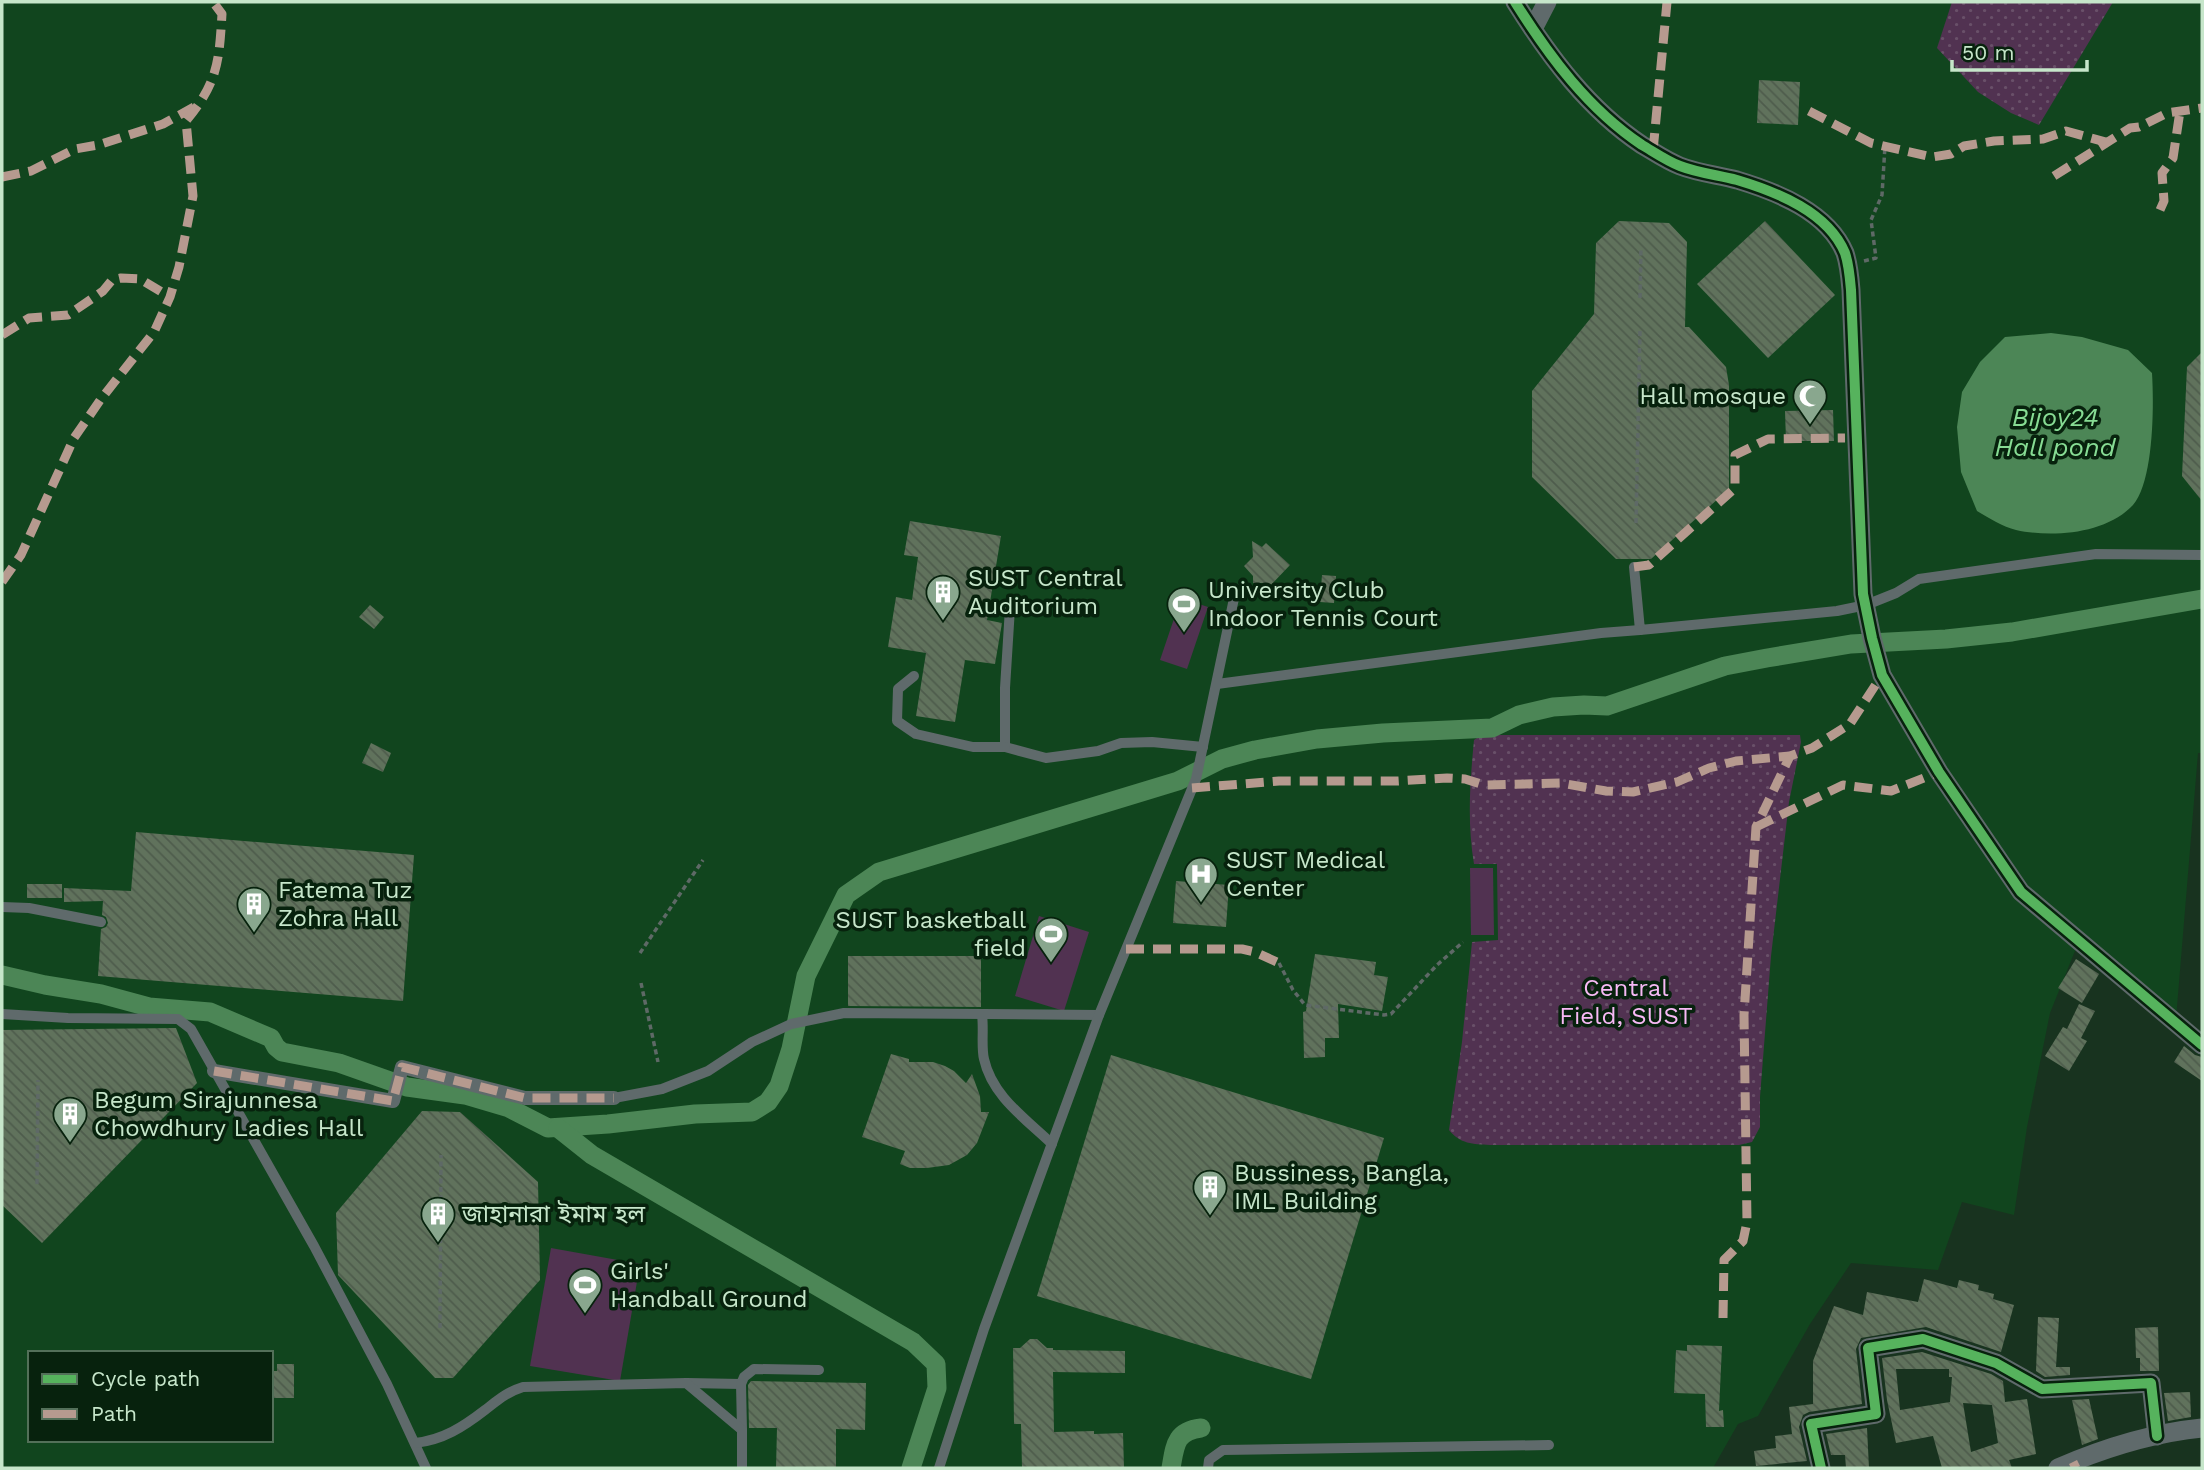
<svg xmlns="http://www.w3.org/2000/svg" width="2204" height="1470" font-family="'Work Sans','Noto Sans Bengali',sans-serif">
	<style>
		.built { fill: #11451e; fill-rule: evenodd }
		.park { fill: url(#park-dots) }
		.pitch { fill: #513251 }
		.water { fill: #4c8656 }
		.lines { fill: none; stroke-linecap: round; stroke-linejoin: round }
		.canal { stroke: #4c8656; stroke-width: 19 }
		.building { fill: url(#building-back-hatch); fill-rule: evenodd }
		.path { stroke: #5e6966; stroke-width: 3.5; stroke-dasharray: 5 3.5; stroke-linecap: butt }
		.service { stroke: #5f6a6b; stroke-width: 10 }
		.pedestrian { stroke: #5f6a6b; stroke-width: 14 }
		.minor { stroke: #5f6a6b; stroke-width: 19 }
		.quiet { stroke: #b69a8f; stroke-width: 9; stroke-dasharray: 18 9; stroke-linecap: butt }
		.cycleway-casing { stroke: #07220d; stroke-width: 15 }
		.cycleway { stroke: #56b35d; stroke-width: 10 }
		.labels { text-anchor: middle; stroke-width: 7; stroke-linejoin: round; paint-order: stroke }
		.poi-label { font-size: 24px; fill: #c6e6ca; stroke: #07220d; text-anchor: start }
		.park-label { font-size: 24px; fill: #f7b9f5; stroke: #07220d }
		.water-label { font-size: 26px; font-style: italic; fill: #87dc94; stroke: #07220d }
	</style>
	<defs>
		<pattern id="park-dots" width="8" height="8" patternUnits="userSpaceOnUse" patternTransform="scale(1.75)"><rect width="8" height="8" fill="#513251"/><path d="M2 2h.1M6 6h.1" fill="none" stroke="#695069" stroke-width="1.8" stroke-linecap="round"/></pattern>
		<pattern id="building-back-hatch" width="6" height="6" patternUnits="userSpaceOnUse" patternTransform="scale(1.75)"><rect width="6" height="6" fill="#60725c"/><path d="M-1 5l2 2M0 0l6 6M5-1l2 2" fill="none" stroke="#4e5c4c"/></pattern>
	</defs>
	<rect width="100%" height="100%" fill="#18331f"/>
	<!-- built -->
	<path class="built" d="M2 2H2202V753H2198L2176 1019 2081 936 2050 1013 2027 1127 2014 1215 1962 1202 1938 1270 1851 1263 1810 1324 1758 1416 1738 1424 1713 1468H2ZM30 1353H271V1440H30Z"/>
	<!-- park -->
	<g class="park">
		<polygon points="1952,2 2113,2 2039,125 2011,113 1978,92 1937,48"/>
		<path d="M1497 735H1800L1801 742 1789 802 1771 956 1760 1097V1127L1752 1142 1739 1145H1490C1473 1144 1460 1144 1449 1130L1462 1042 1472 942 1498 940 1497 864H1474C1467 822 1470 782 1474 740L1480 736Z"/>
	</g>
	<!-- pitch -->
	<g class="pitch">
		<polygon points="1181,598 1208,607 1187,669 1160,660"/>
		<polygon points="1470,868 1493,868 1494,935 1471,935"/>
		<polygon points="1039,916 1089,932 1064,1011 1015,996"/>
		<polygon points="551,1248 640,1264 620,1381 530,1366"/>
	</g>
	<!-- water -->
	<path class="water" d="M2051 333 2082 337 2128 350 2152 373C2154 404 2154 481 2133 505 2106 534 2052 538 2016 530 2003 527 1989 518 1977 511L1961 472 1957 427 1962 392 1980 362 2005 337Z"/>
	<g class="lines">
		<!-- canal -->
		<g class="canal">
			<polyline points="2,975 45,985 101,994 149,1007 210,1012 271,1038 276,1047 282,1052 339,1063 407,1087 465,1095 509,1108 548,1128 608,1124 695,1114 752,1112 768,1102 779,1086 791,1049 806,976 846,895 879,872 1178,781 1222,759 1255,750 1317,739 1383,733 1492,728 1519,715 1553,707 1584,705 1607,706 1725,666 1767,658 1851,644 1946,639 2012,632 2202,599"/>
			<polyline points="558,1128 592,1155 913,1342 936,1364 937,1388 911,1468"/>
			<path d="M1171 1468C1175 1446 1175 1431 1201 1428"/>
		</g>
	</g>
	<!-- building -->
	<g class="building">
		<polygon points="1759,80 1800,82 1798,125 1757,123"/>
		<polygon points="1619,221 1669,223 1687,242 1685,327 1689,327 1726,367 1729,385 1729,489 1651,559 1616,559 1532,477 1532,391 1594,314 1596,243"/>
		<polygon points="1765,221 1835,295 1768,358 1697,284"/>
		<polygon points="2202,352 2202,501 2182,476 2187,367"/>
		<polygon points="1833,410 1834,441 1786,441 1785,411"/>
		<polygon points="910,521 1001,536 987,620 1002,623 995,664 965,660 955,722 916,716 926,653 888,647 896,597 912,600 918,557 904,555"/>
		<polygon points="1252,541 1262,547 1266,543 1290,565 1268,588 1262,583 1253,583 1253,576 1244,566 1253,557"/>
		<polygon points="1322,575 1336,576 1334,603 1320,602"/>
		<polygon points="370,605 384,617 374,629 359,617"/>
		<polygon points="371,743 391,753 383,772 362,763"/>
		<polygon points="136,832 414,855 403,1001 98,976 101,929 106,927 108,923 106,917 102,915 103,901 64,902 64,888 131,891"/>
		<polygon points="1176,881 1229,885 1226,927 1173,923"/>
		<rect x="27" y="884" width="35" height="14"/>
		<polygon points="1315,954 1376,962 1374,975 1388,977 1382,1011 1338,1004 1339,1038 1325,1038 1325,1057 1304,1058 1303,1012 1306,1011"/>
		<polygon points="848,956 981,956 981,1007 848,1006"/>
		<polygon points="2076,959 2099,974 2082,1003 2058,988"/>
		<polygon points="2079,1004 2095,1011 2081,1038 2087,1041 2069,1071 2045,1056 2063,1027 2067,1029"/>
		<polygon points="176,1028 197,1083 42,1243 2,1205 2,1030"/>
		<polygon points="2184,1046 2195,1055 2202,1057 2202,1081 2174,1062"/>
		<polygon points="891,1054 909,1059 909,1062 933,1062 945,1066 954,1071 966,1083 972,1074 980,1096 981,1112 989,1112 977,1143 967,1155 949,1165 927,1168 910,1168 900,1164 905,1151 862,1137"/>
		<polygon points="1111,1055 1384,1138 1311,1379 1037,1296"/>
		<polygon points="422,1111 460,1112 538,1182 540,1280 453,1378 435,1378 338,1275 336,1213"/>
		<polygon points="1924,1279 1957,1288 1959,1280 1979,1285 1978,1290 1994,1294 1993,1299 2014,1305 2001,1352 1926,1327 1861,1338 1856,1349 1862,1404 1809,1412 1803,1415 1799,1427 1807,1461 1756,1466 1754,1451 1776,1448 1775,1436 1792,1434 1789,1407 1813,1404 1813,1361 1834,1306 1863,1315 1867,1292 1918,1302"/>
		<polygon points="2038,1317 2059,1318 2056,1367 2070,1367 2070,1375 2045,1377 2036,1371"/>
		<polygon points="2158,1327 2159,1371 2140,1371 2140,1358 2136,1358 2135,1328"/>
		<polygon points="1030,1339 1037,1339 1047,1348 1053,1348 1053,1350 1125,1351 1125,1373 1053,1372 1054,1432 1094,1431 1094,1434 1123,1433 1124,1468 1022,1468 1021,1424 1014,1424 1013,1348 1020,1348"/>
		<polygon points="1687,1345 1722,1346 1719,1411 1723,1410 1724,1427 1706,1427 1705,1394 1674,1393 1676,1350 1687,1351"/>
		<path d="M1922 1352 1991 1374 2003 1381 2005 1402 2027 1399 2036 1454 2009 1460 2012 1468H1942L1933 1436 1896 1443 1887 1400 1882 1358ZM1896 1369H1949V1377H1952L1950 1402 1900 1410ZM1963 1403 1992 1405 1998 1443 1971 1452Z"/>
		<polygon points="277,1364 294,1364 294,1398 271,1398 271,1371 277,1371"/>
		<polygon points="751,1381 866,1383 865,1430 836,1429 836,1468 776,1468 777,1428 749,1428 748,1385"/>
		<polygon points="2190,1392 2191,1417 2168,1421 2164,1393"/>
		<polygon points="2089,1399 2098,1439 2082,1445 2072,1400"/>
		<polygon points="1867,1428 1869,1468 1846,1468 1845,1455 1831,1455 1826,1434"/>
	</g>
	<g class="lines">
		<!-- path -->
		<g class="path">
			<polyline points="1864,261 1876,258 1871,220 1882,195 1885,146"/>
			<polyline points="1640,298 1641,247"/>
			<polyline points="1636,523 1640,329"/>
			<polyline points="640,953 703,860"/>
			<polyline points="1279,963 1293,990 1305,1005 1384,1015 1391,1014 1437,965 1463,942"/>
			<polyline points="641,983 658,1062"/>
			<polyline points="37,1184 38,1080"/>
			<polyline points="440,1328 441,1155"/>
		</g>
		<!-- service -->
		<g class="service">
			<polyline points="1634,567 1640,630 1837,611 1866,605 1896,593 1919,579 2096,554 2202,555"/>
			<polyline points="1010,608 1005,688 1005,747 1046,758 1098,751 1121,743 1152,742 1203,747"/>
			<polyline points="914,676 898,689 897,721 916,734 973,747 1005,747"/>
			<polyline points="1217,684 1601,633 1640,630"/>
			<polyline points="2,907 29,908 101,922"/>
			<polyline points="2,1014 68,1018 178,1019 191,1029 314,1246 387,1384 426,1468"/>
			<path d="M982 1015C984 1029 981 1047 984 1059 992 1096 1026 1119 1052 1144"/>
			<polyline points="614,1098 662,1089 708,1071 752,1042 791,1024 844,1013 1099,1015"/>
			<polyline points="687,1383 741,1384 744,1377 754,1369 819,1370"/>
			<polyline points="741,1384 742,1430"/>
			<path d="M415 1443C443 1440 463 1427 485 1410 498 1400 507 1392 523 1387L686 1383 742 1430V1468"/>
			<polyline points="939,1468 984,1329 1099,1015 1196,779 1236,589"/>
			<polyline points="1208,1468 1209,1460 1223,1450 1549,1445"/>
		</g>
		<!-- pedestrian -->
		<polyline class="pedestrian" points="214,1071 393,1101 402,1067 525,1098 614,1098"/>
		<!-- minor -->
		<g class="minor">
			<path d="M1515 2C1549 56 1588 109 1642 145 1654 152 1667 161 1680 166 1698 173 1718 175 1737 180 1777 192 1828 212 1845 253 1849 265 1850 278 1851 290L1863 594 1872 638 1882 675 1939 772 2021 892 2202 1045"/>
			<polyline points="1533,29 1547,2"/>
			<polyline points="1821,1468 1811,1424 1876,1414 1868,1348 1923,1339 1996,1363 2042,1389 2151,1383 2157,1436"/>
			<path d="M2058 1468C2104 1448 2152 1433 2202 1428"/>
		</g>
		<!-- quiet -->
		<g class="quiet">
			<polyline points="1809,111 1871,143 1932,157 1951,154 1964,146 1994,141 2043,139 2066,131 2109,143"/>
			<polyline points="1653,151 1667,2"/>
			<polyline points="2054,176 2130,128 2139,127 2167,113 2202,108"/>
			<polyline points="2,177 31,171 75,149 98,145 163,124 194,107"/>
			<polyline points="2160,210 2164,201 2162,173 2173,158 2180,111"/>
			<polyline points="2,335 29,318 68,315 103,291 112,280 121,278 140,279 170,297"/>
			<polyline points="1634,567 1649,565 1735,488 1735,455 1768,439 1845,438"/>
			<path d="M2 582 21 555 74 438 101 399 154 332 170 297 179 267 193 196 186 121C218 82 219 62 222 14L213 2"/>
			<polyline points="1192,788 1279,781 1397,781 1447,778 1465,779 1484,785 1561,783 1606,791 1633,792 1677,782 1709,768 1736,761 1790,756 1812,748 1850,724 1882,675"/>
			<polyline points="1756,827 1843,785 1891,791 1939,772"/>
			<polyline points="1126,949 1242,949 1255,952 1279,963"/>
			<polyline points="214,1071 393,1101 402,1067 525,1098 614,1098"/>
			<polyline points="1723,1318 1724,1260 1743,1241 1747,1222 1744,1015 1756,827 1790,756"/>
			<polyline points="2073,1462 2076,1468"/>
		</g>
		<!-- cycleway casing -->
		<g class="cycleway-casing">
			<g id="cycleway">
				<path d="M1515 2C1549 56 1588 109 1642 145 1654 152 1667 161 1680 166 1698 173 1718 175 1737 180 1777 192 1828 212 1845 253 1849 265 1850 278 1851 290L1863 594 1872 638 1882 675 1939 772 2021 892 2202 1045"/>
				<polyline points="1821,1468 1811,1424 1876,1414 1868,1348 1923,1339 1996,1363 2042,1389 2151,1383 2157,1436"/>
			</g>
		</g>
		<!-- cycleway -->
		<use href="#cycleway" class="cycleway"/>
	</g>
	<!-- icons -->
	<defs>
		<g id="mosque-pin" transform="scale(1.75)"><path d="M0 17L-7.5 6A9.5 9.5 0 1 1 7.5 6Z" fill="#89a78e" stroke="#07220d"/><path d="M3.5-4.9A6 6 0 1 0 3.5 4.9A5 5 0 1 1 3.5-4.9Z" fill="#fff"/></g>
		<g id="building-pin" transform="scale(1.75)"><path d="M0 17L-7.5 6A9.5 9.5 0 1 1 7.5 6Z" fill="#89a78e" stroke="#07220d"/><path d="M-4-6H4V6H1V3H-1V6H-4ZM-2.5-4.3h1.7v1.8h-1.7ZM.8-4.3h1.7v1.8H.8ZM-2.5-1h1.7V.8h-1.7ZM.8-1h1.7V.8H.8Z" fill="#fff"/></g>
		<g id="stadium-pin" transform="scale(1.75)"><path d="M0 17L-7.5 6A9.5 9.5 0 1 1 7.5 6Z" fill="#89a78e" stroke="#07220d"/><path d="M0-5a6.5 5 0 1 0 0 10a6.5 5 0 1 0 0-10ZM-3.5-1.8h7v3.6h-7Z" fill="#fff"/></g>
		<g id="hospital-pin" transform="scale(1.75)"><path d="M0 17L-7.5 6A9.5 9.5 0 1 1 7.5 6Z" fill="#89a78e" stroke="#07220d"/><path d="M-5-5h3v3.5h4V-5h3V5h-3V1.5h-4V5h-3Z" fill="#fff"/></g>
	</defs>
	<g fill-rule="evenodd">
		<use href="#mosque-pin" x="1810" y="396"/>
		<use href="#building-pin" x="943" y="592"/>
		<use href="#stadium-pin" x="1184" y="604"/>
		<use href="#hospital-pin" x="1201" y="874"/>
		<use href="#building-pin" x="254" y="904"/>
		<use href="#stadium-pin" x="1051" y="934"/>
		<use href="#building-pin" x="70" y="1114"/>
		<use href="#building-pin" x="1210" y="1187"/>
		<use href="#building-pin" x="438" y="1214"/>
		<use href="#stadium-pin" x="585" y="1285"/>
	</g>
	<g class="labels">
		<!-- poi labels -->
		<g class="poi-label">
			<text x="1786" y="404" text-anchor="end">Hall mosque</text>
			<text x="968" y="586">SUST Central<tspan x="968" dy="28">Auditorium</tspan></text>
			<text x="1208" y="598">University Club<tspan x="1208" dy="28">Indoor Tennis Court</tspan></text>
			<text x="1226" y="868">SUST Medical<tspan x="1226" dy="28">Center</tspan></text>
			<text x="278" y="898">Fatema Tuz<tspan x="278" dy="28">Zohra Hall</tspan></text>
			<text x="1026" y="928" text-anchor="end">SUST basketball<tspan x="1026" dy="28">field</tspan></text>
			<text x="94" y="1108">Begum Sirajunnesa<tspan x="94" dy="28">Chowdhury Ladies Hall</tspan></text>
			<text x="1234" y="1181">Bussiness, Bangla,<tspan x="1234" dy="28">IML Building</tspan></text>
			<text x="462" y="1222">জাহানারা ইমাম হল</text>
			<text x="610" y="1279">Girls'<tspan x="610" dy="28">Handball Ground</tspan></text>
		</g>
		<!-- park labels -->
		<g class="park-label">
			<text x="1626" y="996">Central<tspan x="1626" dy="28">Field, SUST</tspan></text>
		</g>
		<!-- water labels -->
		<g class="water-label">
			<text x="2055" y="426">Bijoy24<tspan x="2055" dy="30">Hall pond</tspan></text>
		</g>
	</g>
	<!-- border -->
	<rect width="2204" height="1470" fill="none" stroke="#c6e6ca" stroke-width="7"/>
	<!-- legend -->
	<rect x="28" y="1351" width="245" height="91" fill="#07220d" stroke="#537059" stroke-width="2"/>
	<rect x="42" y="1374" width="35" height="10" fill="#56b35d" stroke="#537059" stroke-width="2"/>
	<text x="91" y="1386" font-size="21" fill="#c6e6ca">Cycle path</text>
	<rect x="42" y="1409" width="35" height="10" fill="#b69a8f" stroke="#537059" stroke-width="2"/>
	<text x="91" y="1421" font-size="21" fill="#c6e6ca">Path</text>
	<!-- scale -->
	<path d="M1952 60v10h135v-10" fill="none" stroke="#c6e6ca" stroke-width="3.5"/>
	<text x="1962" y="60" font-size="21" fill="#c6e6ca" stroke="#07220d" stroke-width="5" paint-order="stroke">50 m</text>
</svg>
